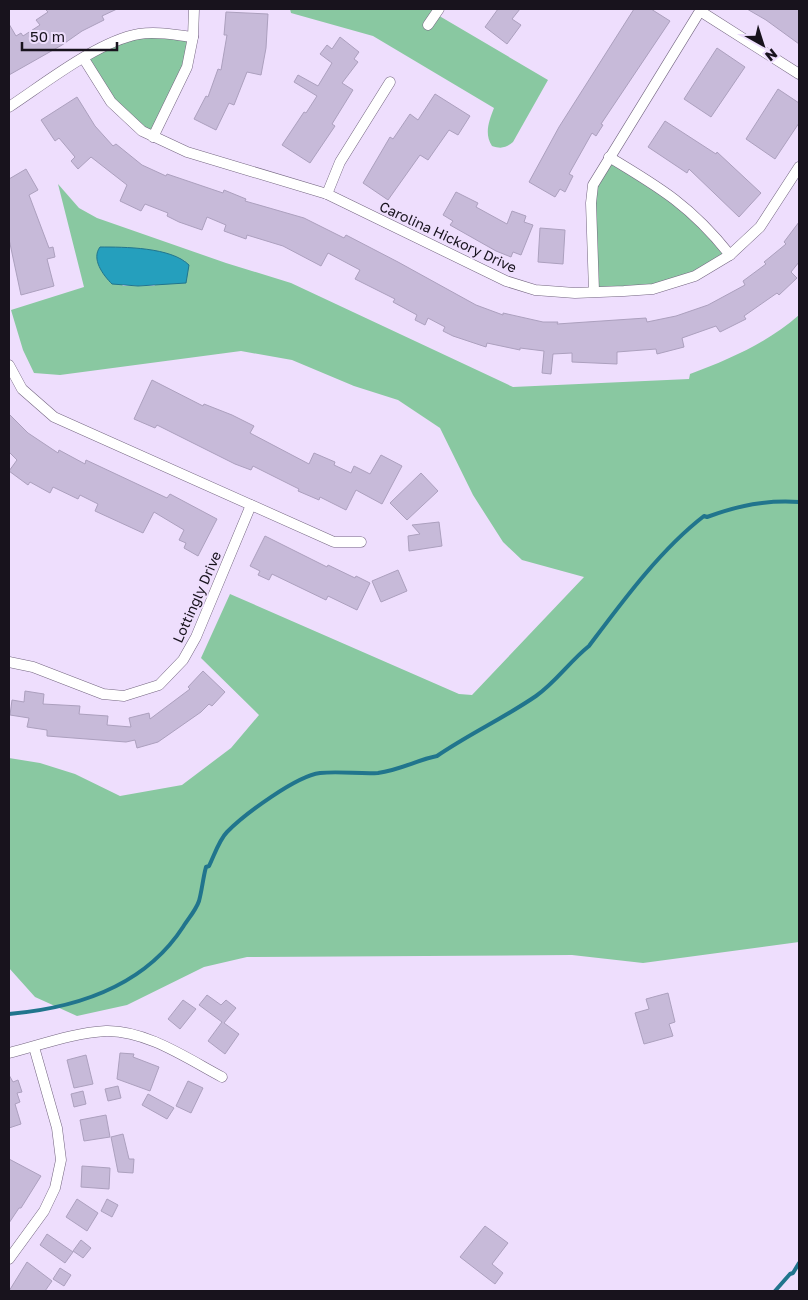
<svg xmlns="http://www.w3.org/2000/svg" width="808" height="1300" font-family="'Golos Text',sans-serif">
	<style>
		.green { fill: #89c8a1; fill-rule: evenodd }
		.water { fill: #259fbd; stroke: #21758d }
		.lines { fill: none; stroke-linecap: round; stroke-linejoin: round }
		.stream { stroke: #21758d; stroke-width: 4 }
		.building { fill: #c7bad9; stroke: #aca0be }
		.minor-casing { stroke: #746681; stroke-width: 11 }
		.minor { stroke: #fff; stroke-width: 10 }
		.labels { text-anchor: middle; stroke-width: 4; stroke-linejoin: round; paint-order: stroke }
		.street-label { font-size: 14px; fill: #18131d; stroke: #eedefd }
	</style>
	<rect width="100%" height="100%" fill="#eedefd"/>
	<!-- green -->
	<g class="green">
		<path d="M290 9H439L436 14 548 80 513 142C506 148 501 149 492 146 484 134 489 121 494 108L373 36 291 13Z"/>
		<polygon points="129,37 193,37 187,67 153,137 134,125 84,59"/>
		<polygon points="609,157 655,184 730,255 673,284 594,291 591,203"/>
		<path d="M58 184 79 208 97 218 226 263 291 283 513 387 689 379 690 374C730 359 767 343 799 315V942L643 963 572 955 247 957 204 967 127 1005 77 1016 35 997 9 968V758L40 763 75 774 120 796 182 785 231 748 259 715 201 658 230 594 459 694 472 695 584 577 522 560 503 542 473 495 440 428 398 400 354 386 292 360 241 351 60 375 34 373 23 350 11 310 84 287ZM100 247 162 252 185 261 154 286H123L97 256Z"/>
	</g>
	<!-- water -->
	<path class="water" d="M100 247C124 247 171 247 189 265L186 283 138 286 112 284C103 275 91 259 100 247Z"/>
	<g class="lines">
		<!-- stream -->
		<g class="stream">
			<path d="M9 1014C77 1008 144 987 183 927 188 919 196 910 199 901 202 890 203 878 206 867L209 866C214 856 219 840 227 832 245 814 296 776 320 773 339 771 359 774 378 773 400 770 417 760 437 756 469 734 504 718 536 696 556 682 570 661 589 646 622 602 660 550 704 516L707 517C740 505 765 500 799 502"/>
			<polyline points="775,1291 790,1274 793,1273 799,1263"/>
		</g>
	</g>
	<!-- building -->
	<g class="building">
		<polygon points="45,9 117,9 102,16 104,20 82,31 62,45 9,75 9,24 16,36 21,33 23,36 40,25 36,20 48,12"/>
		<polygon points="498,9 520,9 512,19 521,25 507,44 485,27"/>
		<polygon points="634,9 651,9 670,21 601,124 603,125 596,136 592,133 569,174 573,176 565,192 560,189 555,197 529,182 559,127"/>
		<polygon points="747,9 799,9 799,44 766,20"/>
		<polygon points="226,12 268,14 266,48 261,75 247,72 234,105 229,103 216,130 194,119 206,96 208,97 218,69 221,70 227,35 224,35"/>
		<polygon points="340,37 359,52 354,59 358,62 342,83 353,90 332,124 335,126 310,163 282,145 304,112 306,113 317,96 294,82 298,75 318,86 332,63 320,54 327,45 332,49"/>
		<polygon points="717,48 745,67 711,117 684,99"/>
		<polygon points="778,89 799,103 799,123 775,159 746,139"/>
		<polygon points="435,94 470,116 458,135 449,130 428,160 420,155 388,200 363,183 390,137 393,139 410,114 418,120"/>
		<polygon points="77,97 95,126 113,146 116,144 142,165 166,176 167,174 223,193 224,190 246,199 245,201 304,218 344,238 346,235 398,262 476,305 503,315 503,313 543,322 558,322 557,324 646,318 647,322 676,316 708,305 745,285 743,281 766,264 764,262 786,244 784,242 799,222 799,262 791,272 797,278 779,295 777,293 744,316 746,319 720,332 716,326 682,338 684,347 657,354 656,349 617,352 617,364 572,362 572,353 553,354 551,374 542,373 544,351 520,348 520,350 487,343 486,347 453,336 443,331 445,327 428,318 425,325 415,320 417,315 393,302 395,299 355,279 360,270 328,253 321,266 283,246 247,235 246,239 224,231 226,225 207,217 202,230 179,222 167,216 168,213 145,204 141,211 120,201 127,185 91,157 78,169 71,161 75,157 59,138 55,141 41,120"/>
		<polygon points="665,121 716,154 717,152 761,193 739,217 689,169 687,173 648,147"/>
		<polygon points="26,169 38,190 29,195 49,248 53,247 55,257 47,259 54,286 21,295 9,239 9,179"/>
		<polygon points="456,192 478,203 476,207 507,224 512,211 526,216 524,222 533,225 521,255 513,252 511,257 496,251 450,225 453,221 443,215"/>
		<polygon points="540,228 565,230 563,264 538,262"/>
		<polygon points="152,380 203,406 204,404 232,415 254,426 250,433 309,464 314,453 335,462 334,465 351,473 354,466 370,474 381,455 402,466 382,504 356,490 346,510 320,497 319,500 298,491 299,489 253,466 251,470 235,464 157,425 155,428 134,419"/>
		<polygon points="9,414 28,433 58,453 59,450 85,464 86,460 167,498 170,494 217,519 198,556 184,548 186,543 179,540 184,530 154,512 143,533 95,511 98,504 80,495 78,499 53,487 50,493 30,482 28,485 9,471 17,460 9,452"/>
		<polygon points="421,473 438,491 407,520 390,503"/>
		<polygon points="439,522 442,546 409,551 408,536 420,534 412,525"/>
		<polygon points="265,536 327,567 328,565 355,578 356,576 370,583 357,610 328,596 326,600 272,574 269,580 258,575 260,571 250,566"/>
		<polygon points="398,570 407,591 381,602 372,581"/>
		<polygon points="203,671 225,692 212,706 209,704 201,712 158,742 137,748 135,740 126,742 47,736 47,730 27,727 29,718 10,715 12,700 24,702 25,691 44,694 43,704 80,706 79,714 108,716 107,725 131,727 129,718 149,713 150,719 190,689 188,687"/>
		<polygon points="668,993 675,1022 669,1024 673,1036 644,1044 635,1013 649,1009 646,999"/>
		<polygon points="207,995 221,1005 226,1000 236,1008 224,1023 239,1034 225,1054 208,1041 222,1022 199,1005"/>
		<polygon points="183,1000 196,1009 180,1029 168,1019"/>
		<polygon points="120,1053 134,1054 133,1057 159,1067 150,1091 117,1079"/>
		<polygon points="86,1055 93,1084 74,1088 67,1060"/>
		<polygon points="9,1075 13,1082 18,1080 22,1092 17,1093 20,1102 15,1104 21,1124 9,1128"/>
		<polygon points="188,1081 203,1088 191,1113 176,1106"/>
		<polygon points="118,1086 121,1098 108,1101 105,1089"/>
		<polygon points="83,1091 86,1104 74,1107 71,1094"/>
		<polygon points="148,1094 174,1108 167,1119 142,1105"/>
		<polygon points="106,1115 110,1137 84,1141 80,1120"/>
		<polygon points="123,1134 129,1159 134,1159 133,1173 118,1172 111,1137"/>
		<polygon points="9,1159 41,1176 21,1208 19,1208 9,1223"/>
		<polygon points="82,1166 110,1168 109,1189 81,1187"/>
		<polygon points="77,1199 98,1213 87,1231 66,1217"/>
		<polygon points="107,1199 118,1205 112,1217 101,1211"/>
		<polygon points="485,1226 508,1243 492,1264 503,1273 495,1284 460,1257"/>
		<polygon points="47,1234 73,1252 65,1263 40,1245"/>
		<polygon points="81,1240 91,1248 83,1258 73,1251"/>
		<polygon points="27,1262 52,1281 45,1291 9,1291"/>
		<polygon points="60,1268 71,1275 64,1286 53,1279"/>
	</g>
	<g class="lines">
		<!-- minor casing -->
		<g class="minor-casing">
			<g id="minor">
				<polyline points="428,25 439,9"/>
				<polyline points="84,59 111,102 142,131 187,152 327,194 506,281 535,290 575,293 624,291 653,289 695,276 730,255 760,227 799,167"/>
				<path d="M9 107C44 84 98 41 139 34 157 31 175 35 193 37"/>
				<polyline points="153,137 187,67 193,37 194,9"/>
				<path d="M609 157C661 188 692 207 730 255"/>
				<polyline points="327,194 340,162 390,82"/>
				<polyline points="594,291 591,203 593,185 700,11 799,74"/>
				<polyline points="9,365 22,389 54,417 334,542 361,542"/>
				<polyline points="9,662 33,667 103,694 124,696 159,685 183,660 196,637 251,505"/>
				<path d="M9 1053C41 1045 72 1033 106 1031 146 1030 188 1059 222 1077"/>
				<polyline points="9,1259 44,1211 55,1188 61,1160 57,1128 34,1047"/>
			</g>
		</g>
		<!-- minor -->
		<use href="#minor" class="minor"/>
	</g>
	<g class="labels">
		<!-- street labels -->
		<g class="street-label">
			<text transform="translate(448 237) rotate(25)" y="5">Carolina Hickory Drive</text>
			<text transform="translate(197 597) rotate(-66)" y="5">Lottingly Drive</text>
		</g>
	</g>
	<!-- border -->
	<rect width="808" height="1300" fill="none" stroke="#18131d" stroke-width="20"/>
	<!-- north arrow -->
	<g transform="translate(763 45) rotate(141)" stroke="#eedefd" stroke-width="4" paint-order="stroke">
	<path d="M0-4L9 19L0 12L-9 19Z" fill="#18131d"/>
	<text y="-8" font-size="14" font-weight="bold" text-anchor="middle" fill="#18131d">N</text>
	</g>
	<!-- scale -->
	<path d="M22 42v8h95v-8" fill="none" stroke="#18131d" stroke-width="2.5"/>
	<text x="30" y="42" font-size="15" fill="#18131d" stroke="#eedefd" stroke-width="4" paint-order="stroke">50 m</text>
</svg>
